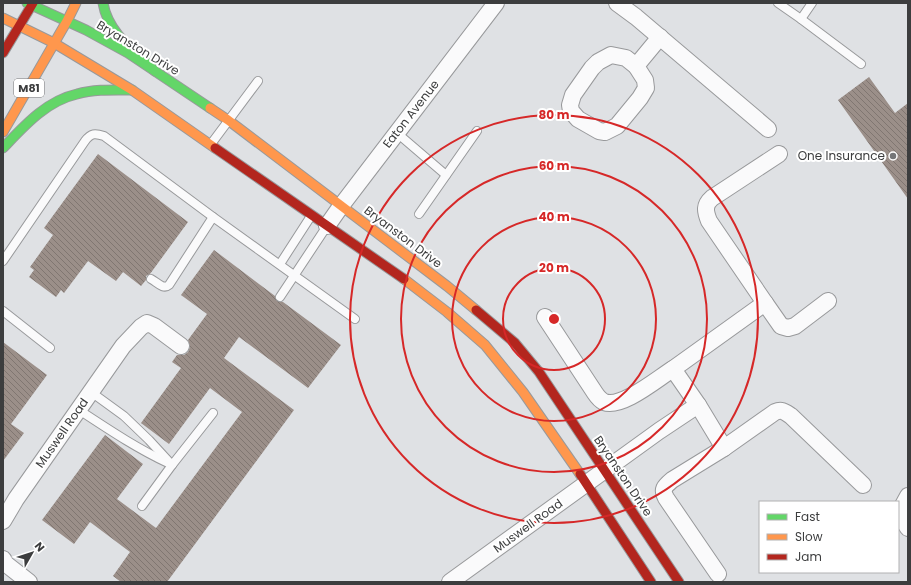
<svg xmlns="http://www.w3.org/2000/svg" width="911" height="585" font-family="Poppins,sans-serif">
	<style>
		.building { fill: url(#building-back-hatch) }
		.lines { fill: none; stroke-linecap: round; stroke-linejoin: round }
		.lane-casing { stroke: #98999b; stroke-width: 10 }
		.street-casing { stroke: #98999b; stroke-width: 18 }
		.fast-casing { stroke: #98999b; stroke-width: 11 }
		.slow-casing { stroke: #98999b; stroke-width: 11 }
		.jam-casing { stroke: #98999b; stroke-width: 11 }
		.lane { stroke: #fafafb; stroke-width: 8 }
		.street { stroke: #fafafb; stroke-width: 16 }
		.fast { stroke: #63d668; stroke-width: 9 }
		.slow { stroke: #ff974d; stroke-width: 9 }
		.jam { stroke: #b3261e; stroke-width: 9 }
		.ring { fill: none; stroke: #d62828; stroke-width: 2 }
		.poi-dot { fill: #757678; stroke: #fff; stroke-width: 1.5 }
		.labels { text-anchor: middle; stroke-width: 4; stroke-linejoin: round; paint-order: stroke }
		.shield { fill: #fff; stroke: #767778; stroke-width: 1 }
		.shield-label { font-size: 11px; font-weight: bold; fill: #3c3d3e }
		.street-label { font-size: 12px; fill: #3c3d3e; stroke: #fff }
		.poi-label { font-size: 12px; fill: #3c3d3e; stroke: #fff; text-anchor: end }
		.centre { fill: #d62828; stroke: #fff; stroke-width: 2 }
		.ring-label { font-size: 12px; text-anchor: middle; font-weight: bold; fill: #d62828; stroke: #fff; stroke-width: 4; stroke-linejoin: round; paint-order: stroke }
	</style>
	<defs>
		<pattern id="building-back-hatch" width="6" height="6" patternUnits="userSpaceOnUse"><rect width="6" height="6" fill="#9b8f89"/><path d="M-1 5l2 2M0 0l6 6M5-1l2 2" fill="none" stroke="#807671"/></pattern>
	</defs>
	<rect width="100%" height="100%" fill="#dfe1e4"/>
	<!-- building -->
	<g class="building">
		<polygon points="869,77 895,113 908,103 908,199 838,100"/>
		<polygon points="98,154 188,222 150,274 146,276 146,280 141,286 123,272 116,281 88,261 64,293 61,290 56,297 29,277 34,270 30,267 53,235 44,228"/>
		<polygon points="214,250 275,296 277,301 283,302 341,345 308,388 239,337 224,358 294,410 167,582 121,582 113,576 130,552 90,522 74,544 42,520 105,435 143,464 117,499 156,528 242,412 210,388 169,444 141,423 181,368 172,362 177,355 184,355 188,352 190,347 188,340 207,314 181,295"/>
		<polygon points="3,342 47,375 11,424 24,433 3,461"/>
	</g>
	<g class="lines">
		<!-- lane casing -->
		<g class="lane-casing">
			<g id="lane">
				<polyline points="778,3 801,19 812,3"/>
				<polyline points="801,19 861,64"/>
				<polyline points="397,133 446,175"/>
				<polyline points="211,144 258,81"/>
				<polyline points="419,214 477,131"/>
				<path d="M3 261 85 141C91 133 95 133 104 136L213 217 355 319"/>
				<polyline points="280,264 311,216"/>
				<path d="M151 279C157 282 163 290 169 285L213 217"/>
				<polyline points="280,297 327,226"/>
				<polyline points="3,311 50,348"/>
				<polyline points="91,392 124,416 149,440 172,465"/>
				<path d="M79 410C108 429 136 448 168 463"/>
				<polyline points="142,506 172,465 213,413"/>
			</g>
		</g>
		<!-- street casing -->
		<g class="street-casing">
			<g id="street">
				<polyline points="617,3 636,17 768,129"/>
				<polygon points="611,55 626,58 636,66 645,80 646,88 640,98 617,126 605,132 599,131 578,119 571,111 570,105 573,95 592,68 598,62"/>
				<polyline points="636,66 660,37"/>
				<polyline points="327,226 341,206 496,3"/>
				<polyline points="765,303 781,326 788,328 795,326 828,301"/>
				<path d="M545 317 595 393C597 396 600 400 604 402 622 409 658 378 673 369"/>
				<path d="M698 405 724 448 775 412C782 409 785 412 791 416L863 485"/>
				<polyline points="908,496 902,507 901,517 908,528"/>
				<polyline points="3,521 16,499 123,346 141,327 147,323 154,326 181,346"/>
				<polyline points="3,559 6,564 29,582"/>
				<path d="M718 574 666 498C661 489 665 486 672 480L724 448"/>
				<path d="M450 582 659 431 698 405 673 369 765 303 709 221C705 211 704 205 712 198L779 154"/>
			</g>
		</g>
		<!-- fast casing -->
		<g class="fast-casing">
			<g id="fast">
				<polyline points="27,3 86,30 128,53 210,108"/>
				<path d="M103 3C108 33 134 51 155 71"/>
				<path d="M3 148C24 126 46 101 77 94 95 89 114 90 132 90"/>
			</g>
		</g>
		<!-- slow casing -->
		<g class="slow-casing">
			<g id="slow">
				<polyline points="3,18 54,43 132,90 215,148"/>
				<polyline points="210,108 228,120 447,286 476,310"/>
				<polyline points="3,132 67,21 76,3"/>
				<polyline points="404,279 447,312 485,345 523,392 580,474"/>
			</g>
		</g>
		<!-- jam casing -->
		<g class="jam-casing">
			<g id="jam">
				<polyline points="3,53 33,3"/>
				<polyline points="215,148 404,279"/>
				<polyline points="476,310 515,343 539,372 679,582"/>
				<polyline points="580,474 651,582"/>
			</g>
		</g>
		<!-- lane -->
		<use href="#lane" class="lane"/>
		<!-- street -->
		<use href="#street" class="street"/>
		<!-- fast -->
		<use href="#fast" class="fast"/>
		<!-- slow -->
		<use href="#slow" class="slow"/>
		<!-- jam -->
		<use href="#jam" class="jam"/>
	</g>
	<!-- distance rings -->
	<g class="ring">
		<circle cx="554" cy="319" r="51"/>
		<circle cx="554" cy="319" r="102"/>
		<circle cx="554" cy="319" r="153"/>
		<circle cx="554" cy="319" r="204"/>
	</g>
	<!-- markers -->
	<circle class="poi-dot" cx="893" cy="156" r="4"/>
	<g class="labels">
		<!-- shield labels -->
		<rect class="shield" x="14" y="79" width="30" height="18" rx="3"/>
		<g class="shield-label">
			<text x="29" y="92">M81</text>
		</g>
		<!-- street labels -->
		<g class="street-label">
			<text transform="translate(138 48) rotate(31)" y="4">Bryanston Drive</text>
			<text transform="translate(411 114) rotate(-52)" y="4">Eaton Avenue</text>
			<text transform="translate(403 237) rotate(37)" y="4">Bryanston Drive</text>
			<text transform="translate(62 433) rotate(-55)" y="4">Muswell Road</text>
			<text transform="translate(623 476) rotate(56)" y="4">Bryanston Drive</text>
			<text transform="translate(528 526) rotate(-36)" y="4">Muswell Road</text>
		</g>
		<!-- poi labels -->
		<g class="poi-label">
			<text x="885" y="160">One Insurance</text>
		</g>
	</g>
	<circle cx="554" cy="319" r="6" class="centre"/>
	<g class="ring-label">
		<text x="554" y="119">80 m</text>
		<text x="554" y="170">60 m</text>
		<text x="554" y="221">40 m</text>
		<text x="554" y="272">20 m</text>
	</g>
	<!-- border -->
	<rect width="911" height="585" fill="none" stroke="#3c3d3e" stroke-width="8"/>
	<!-- legend -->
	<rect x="759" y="501" width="140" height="72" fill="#ffffff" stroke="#b1b1b2"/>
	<rect x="767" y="514" width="20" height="6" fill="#63d668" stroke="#b1b1b2"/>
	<text x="795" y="521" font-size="12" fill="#3c3d3e">Fast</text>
	<rect x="767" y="534" width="20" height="6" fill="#ff974d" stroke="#b1b1b2"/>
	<text x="795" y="541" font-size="12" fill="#3c3d3e">Slow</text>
	<rect x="767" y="554" width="20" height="6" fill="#b3261e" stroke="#b1b1b2"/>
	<text x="795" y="561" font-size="12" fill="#3c3d3e">Jam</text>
	<!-- north arrow -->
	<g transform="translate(32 553) rotate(51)" stroke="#ffffff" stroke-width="3" paint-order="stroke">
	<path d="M0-3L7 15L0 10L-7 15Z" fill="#3c3d3e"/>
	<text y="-6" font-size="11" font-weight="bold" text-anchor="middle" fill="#3c3d3e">N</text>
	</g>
</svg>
